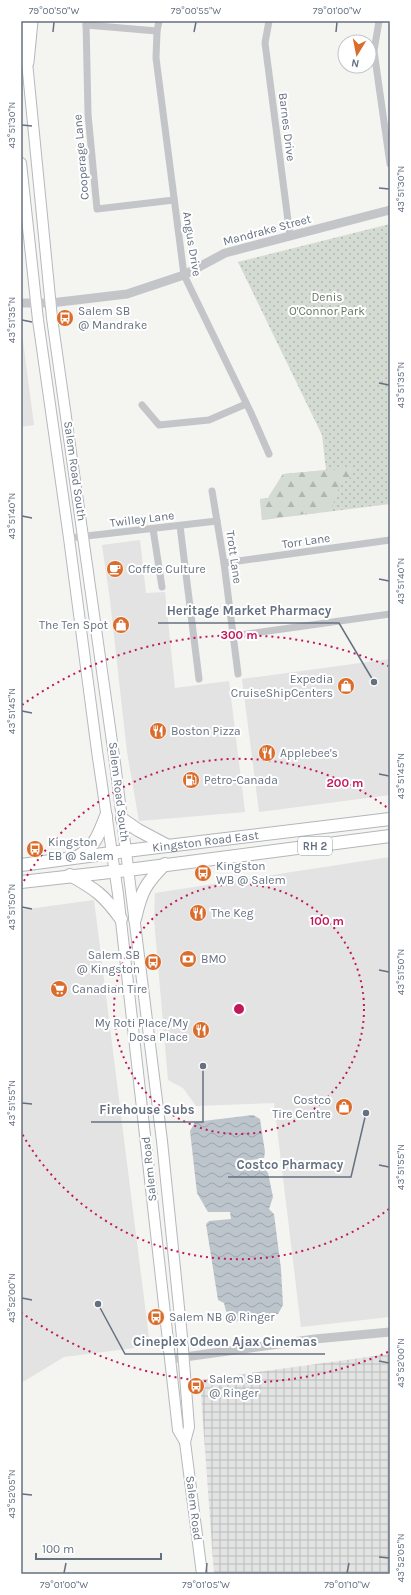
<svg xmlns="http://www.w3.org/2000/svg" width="411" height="1595" font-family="Karla,sans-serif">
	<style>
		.built { fill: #e2e3e2 }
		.industrial { fill: url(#industrial-grid) }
		.grass { fill: url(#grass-dots) }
		.forest { fill: url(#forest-firs) }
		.water { fill: url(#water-waves) }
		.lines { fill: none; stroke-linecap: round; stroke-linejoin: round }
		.secondary-casing { stroke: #b5b8bd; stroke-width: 12 }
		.primary-casing { stroke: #b3b6ba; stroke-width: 14 }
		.motorway-casing { stroke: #b3b5b9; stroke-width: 15 }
		.minor { stroke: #c3c5c9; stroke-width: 7 }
		.tertiary { stroke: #c3c5c9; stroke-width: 9 }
		.secondary { stroke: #fff; stroke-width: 10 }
		.primary { stroke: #fff; stroke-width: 12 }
		.motorway { stroke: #fff; stroke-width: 13 }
		.ticks { fill: none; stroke: #657080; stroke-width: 1.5 }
		.ring { fill: none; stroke: #c2185b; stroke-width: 2; stroke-dasharray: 2 4 }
		.labels { text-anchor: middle; stroke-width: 4; stroke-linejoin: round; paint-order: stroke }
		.shield { fill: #fff; stroke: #939ba6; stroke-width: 1 }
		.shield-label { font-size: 11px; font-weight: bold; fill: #657080 }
		.street-label { font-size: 12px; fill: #657080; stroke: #fff }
		.park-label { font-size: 12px; fill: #657863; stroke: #fff }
		.poi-label { font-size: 12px; fill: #657080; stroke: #fff; text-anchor: start }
		.centre { fill: #c2185b; stroke: #fff; stroke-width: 2 }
		.ring-label { font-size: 12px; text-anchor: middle; font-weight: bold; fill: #c2185b; stroke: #fff; stroke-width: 4; stroke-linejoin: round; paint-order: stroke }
		.leader { fill: none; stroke: #657080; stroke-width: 1.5 }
		.callout-dot { fill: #657080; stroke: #fff; stroke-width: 1.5 }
		.callout-label { font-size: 13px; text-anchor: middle; font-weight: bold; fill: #657080; stroke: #fff; stroke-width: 4; stroke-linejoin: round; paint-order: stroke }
		.neatline { fill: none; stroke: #657080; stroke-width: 1.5 }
		.ticks-label { font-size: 10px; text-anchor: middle; fill: #657080 }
	</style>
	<defs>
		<pattern id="industrial-grid" width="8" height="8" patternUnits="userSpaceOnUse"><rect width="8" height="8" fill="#e2e3e2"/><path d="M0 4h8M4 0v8" fill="none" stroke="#bbbcbc"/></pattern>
		<pattern id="grass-dots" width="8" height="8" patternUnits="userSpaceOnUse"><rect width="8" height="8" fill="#d4dbd2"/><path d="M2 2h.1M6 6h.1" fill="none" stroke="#b0b6b0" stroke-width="1.8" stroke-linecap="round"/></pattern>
		<pattern id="forest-firs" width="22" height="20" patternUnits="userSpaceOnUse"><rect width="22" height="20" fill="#d4dbd2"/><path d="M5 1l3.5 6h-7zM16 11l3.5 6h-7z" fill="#b0b6b0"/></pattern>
		<pattern id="water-waves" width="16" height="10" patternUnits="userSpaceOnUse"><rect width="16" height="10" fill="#bdc5cc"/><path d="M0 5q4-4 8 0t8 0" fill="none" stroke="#9da4ab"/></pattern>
	</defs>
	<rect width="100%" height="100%" fill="#f4f4f1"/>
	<!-- built -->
	<g class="built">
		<polygon points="21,326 34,425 21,427"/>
		<polygon points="140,540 146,593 165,592 175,688 229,681 245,812 139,821 127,752 110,600 102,545"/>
		<polygon points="390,659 390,795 259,812 242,679"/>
		<polygon points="390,857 390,1317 301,1327 274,1103 196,1106 183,1088 168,1080 154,919 155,893"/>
		<polygon points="94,900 150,1346 64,1357 21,1383 21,910"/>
	</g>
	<!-- industrial -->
	<polygon class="industrial" points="390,1354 390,1574 214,1574 200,1380"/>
	<!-- grass -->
	<polygon class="grass" points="390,224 390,504 262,520 260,499 268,498 283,474 326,470 322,435 238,262"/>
	<!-- forest -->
	<polygon class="forest" points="351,468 352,476 339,487 331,510 262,520 260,499 268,498 283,474"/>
	<!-- water -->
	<polygon class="water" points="253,1115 260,1119 265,1152 264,1158 246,1161 245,1167 247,1170 265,1169 268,1173 273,1197 269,1209 274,1214 281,1269 283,1305 278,1314 232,1322 226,1311 224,1303 218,1300 206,1224 209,1221 231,1219 230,1212 208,1212 197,1193 190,1131 195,1122"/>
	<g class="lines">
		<!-- secondary casing -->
		<g class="secondary-casing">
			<g id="secondary">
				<polyline points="23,21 52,318 115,763 162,1141 182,1337 189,1427 185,1442 202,1574"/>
				<polyline points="21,163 38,320 69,538 97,751 118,894 178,1430 185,1442"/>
			</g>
		</g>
		<!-- primary casing -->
		<g class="primary-casing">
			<g id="primary">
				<polyline points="122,819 138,830 168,846"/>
				<path d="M77 857C96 845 98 836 106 816"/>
				<path id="s1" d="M21 865 126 851 390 819"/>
				<path d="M70 875C95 889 104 895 121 919"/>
				<polyline points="21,882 128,870 390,836"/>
				<path d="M135 919C141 892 145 884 165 864"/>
			</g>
		</g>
		<!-- motorway casing -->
		<g class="motorway-casing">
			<polyline id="motorway" points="27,62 31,21"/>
		</g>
		<!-- minor -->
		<g class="minor">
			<polyline points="86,21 88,114 97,209 174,200"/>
			<polyline points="159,21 157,31 156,58 184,275 251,413 269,454"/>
			<polyline points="269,21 265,43 290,236"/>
			<polyline points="379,21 374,51 390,164"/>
			<polyline points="86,25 157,31"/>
			<polyline points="142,405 159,425 209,420 246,404"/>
			<polyline points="212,491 224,563 238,674"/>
			<polyline points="180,526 199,679"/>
			<polyline points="153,529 162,587"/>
			<polyline points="69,538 217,521"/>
			<polyline points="224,563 390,540"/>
			<polyline points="233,636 390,614"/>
		</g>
		<!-- tertiary -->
		<g class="tertiary">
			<polyline points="21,303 51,303 127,294 184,275 225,253 390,210"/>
			<polyline points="170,1359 315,1339 390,1332"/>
		</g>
		<!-- secondary -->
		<use href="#secondary" class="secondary"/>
		<!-- primary -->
		<use href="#primary" class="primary"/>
		<!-- motorway -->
		<use href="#motorway" class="motorway"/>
	</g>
	<!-- ticks -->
	<path class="ticks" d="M53 32 54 22M194 32 196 22M336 32 337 22M22 125 32 126M379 188 389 189M22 320 32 322M379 383 389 385M22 516 32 518M379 579 389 581M22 711 32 713M379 774 389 776M22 907 32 909M379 970 389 972M22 1103 32 1104M379 1165 389 1167M22 1298 32 1300M379 1361 389 1363M22 1494 32 1495M379 1557 389 1558M64 1573 66 1563M206 1573 207 1563M347 1573 349 1563"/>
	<!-- distance rings -->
	<g class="ring">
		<circle cx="239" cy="1009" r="125"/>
		<path d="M389 1209A250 250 0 0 1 21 1132M21 886A250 250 0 0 1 389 809"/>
		<path d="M388 1352A374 374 0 0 1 22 1313M22 705A374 374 0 0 1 388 666"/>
	</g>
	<!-- icons -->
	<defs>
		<g id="bus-disc" transform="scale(0.9)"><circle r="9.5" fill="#d96d2c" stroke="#fff"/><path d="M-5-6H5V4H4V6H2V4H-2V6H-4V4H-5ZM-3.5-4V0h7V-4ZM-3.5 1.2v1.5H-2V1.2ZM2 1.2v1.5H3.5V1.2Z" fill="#fff"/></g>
		<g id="cafe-disc" transform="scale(0.9)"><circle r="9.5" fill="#d96d2c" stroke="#fff"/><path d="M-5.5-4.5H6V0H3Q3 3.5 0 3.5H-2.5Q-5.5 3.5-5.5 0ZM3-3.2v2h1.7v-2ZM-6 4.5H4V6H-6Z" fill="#fff"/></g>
		<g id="shop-disc" transform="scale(0.9)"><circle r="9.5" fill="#d96d2c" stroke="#fff"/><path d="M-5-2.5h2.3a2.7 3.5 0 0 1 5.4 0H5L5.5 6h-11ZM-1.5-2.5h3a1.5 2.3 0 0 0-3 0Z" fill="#fff"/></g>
		<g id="restaurant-disc" transform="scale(0.9)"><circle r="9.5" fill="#d96d2c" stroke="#fff"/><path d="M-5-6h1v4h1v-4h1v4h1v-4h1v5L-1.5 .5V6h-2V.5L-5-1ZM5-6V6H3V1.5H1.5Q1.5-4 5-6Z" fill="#fff"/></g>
		<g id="fuel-disc" transform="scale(0.9)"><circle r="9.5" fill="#d96d2c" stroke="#fff"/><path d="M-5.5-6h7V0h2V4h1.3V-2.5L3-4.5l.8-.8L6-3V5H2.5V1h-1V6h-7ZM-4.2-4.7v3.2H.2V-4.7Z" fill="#fff"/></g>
		<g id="bank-disc" transform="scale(0.9)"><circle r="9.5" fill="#d96d2c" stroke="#fff"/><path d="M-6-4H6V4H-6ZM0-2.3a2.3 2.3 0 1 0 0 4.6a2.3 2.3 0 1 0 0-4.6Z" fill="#fff"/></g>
		<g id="supermarket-disc" transform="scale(0.9)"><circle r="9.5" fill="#d96d2c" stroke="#fff"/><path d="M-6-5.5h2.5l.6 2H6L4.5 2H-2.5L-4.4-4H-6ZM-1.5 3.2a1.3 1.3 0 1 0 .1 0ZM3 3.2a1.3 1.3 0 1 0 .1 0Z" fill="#fff"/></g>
	</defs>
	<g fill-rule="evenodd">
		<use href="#bus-disc" x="65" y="318"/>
		<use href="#cafe-disc" x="115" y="569"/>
		<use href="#shop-disc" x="121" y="625"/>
		<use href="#shop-disc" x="346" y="686"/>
		<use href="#restaurant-disc" x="158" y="731"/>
		<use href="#restaurant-disc" x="267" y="753"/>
		<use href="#fuel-disc" x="191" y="780"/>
		<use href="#bus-disc" x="35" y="849"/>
		<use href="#bus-disc" x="203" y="873"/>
		<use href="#restaurant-disc" x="198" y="913"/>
		<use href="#bank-disc" x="188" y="959"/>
		<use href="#bus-disc" x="153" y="962"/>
		<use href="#supermarket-disc" x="59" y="989"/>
		<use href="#restaurant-disc" x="201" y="1030"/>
		<use href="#shop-disc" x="344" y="1107"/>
		<use href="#bus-disc" x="156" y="1317"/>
		<use href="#bus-disc" x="196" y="1386"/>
	</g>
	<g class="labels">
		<!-- shield labels -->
		<rect class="shield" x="298" y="837" width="34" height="18" rx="3"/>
		<g class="shield-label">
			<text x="315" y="850">RH 2</text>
		</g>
		<!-- street labels -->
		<g class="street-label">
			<text transform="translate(287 127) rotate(83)" y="4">Barnes Drive</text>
			<text transform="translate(81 157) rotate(-95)" y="4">Cooperage Lane</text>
			<text transform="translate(267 230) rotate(-15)" y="4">Mandrake Street</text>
			<text transform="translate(192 244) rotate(81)" y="4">Angus Drive</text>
			<text transform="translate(75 471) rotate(82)" y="4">Salem Road South</text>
			<text transform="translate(142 519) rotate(-7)" y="4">Twilley Lane</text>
			<text transform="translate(306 541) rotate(-8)" y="4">Torr Lane</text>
			<text transform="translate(234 557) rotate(82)" y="4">Trott Lane</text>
			<text transform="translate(119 792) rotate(83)" y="4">Salem Road South</text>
			<text dy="4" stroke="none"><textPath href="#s1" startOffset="186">Kingston Road East</textPath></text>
			<text transform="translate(149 1169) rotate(-96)" y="4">Salem Road</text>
			<text transform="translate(194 1508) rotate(83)" y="4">Salem Road</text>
		</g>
		<!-- park labels -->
		<g class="park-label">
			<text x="327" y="301">Denis<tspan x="327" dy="14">O'Connor Park</tspan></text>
		</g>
		<!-- poi labels -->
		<g class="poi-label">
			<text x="78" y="315">Salem SB<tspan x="78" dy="14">@ Mandrake</tspan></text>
			<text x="128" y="573">Coffee Culture</text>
			<text x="108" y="629" text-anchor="end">The Ten Spot</text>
			<text x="333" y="683" text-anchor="end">Expedia<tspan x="333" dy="14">CruiseShipCenters</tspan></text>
			<text x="171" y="735">Boston Pizza</text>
			<text x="280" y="757">Applebee's</text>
			<text x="204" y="784">Petro-Canada</text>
			<text x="48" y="846">Kingston<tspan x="48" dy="14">EB @ Salem</tspan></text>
			<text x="216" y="870">Kingston<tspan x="216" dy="14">WB @ Salem</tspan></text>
			<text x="211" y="917">The Keg</text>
			<text x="140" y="959" text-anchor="end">Salem SB<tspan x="140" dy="14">@ Kingston</tspan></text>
			<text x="201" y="963">BMO</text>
			<text x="72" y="993">Canadian Tire</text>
			<text x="188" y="1027" text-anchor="end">My Roti Place/My<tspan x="188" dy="14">Dosa Place</tspan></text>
			<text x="331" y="1104" text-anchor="end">Costco<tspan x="331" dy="14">Tire Centre</tspan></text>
			<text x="169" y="1321">Salem NB @ Ringer</text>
			<text x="209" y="1383">Salem SB<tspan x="209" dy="14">@ Ringer</tspan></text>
		</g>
	</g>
	<circle cx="239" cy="1009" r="6" class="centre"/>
	<g class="ring-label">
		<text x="239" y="639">300 m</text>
		<text x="345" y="787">200 m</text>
		<text x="327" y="925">100 m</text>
	</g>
	<!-- callouts -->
	<path class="leader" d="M374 682L339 623H158M203 1066L203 1122H91M366 1113L351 1177H228M98 1304L125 1354H325"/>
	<g class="callout-dot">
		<circle cx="374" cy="682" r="4"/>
		<circle cx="203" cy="1066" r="4"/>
		<circle cx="366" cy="1113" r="4"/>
		<circle cx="98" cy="1304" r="4"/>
	</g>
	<g class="callout-label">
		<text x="249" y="615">Heritage Market Pharmacy</text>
		<text x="147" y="1114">Firehouse Subs</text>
		<text x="290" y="1169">Costco Pharmacy</text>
		<text x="225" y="1346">Cineplex Odeon Ajax Cinemas</text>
	</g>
	<!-- border -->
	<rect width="411" height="1595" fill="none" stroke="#ffffff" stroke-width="44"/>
	<!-- north arrow -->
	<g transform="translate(357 54) rotate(190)"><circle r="19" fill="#ffffff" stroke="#c1c6cc"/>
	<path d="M0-3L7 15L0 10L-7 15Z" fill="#d96d2c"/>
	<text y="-6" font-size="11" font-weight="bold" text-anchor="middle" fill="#657080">N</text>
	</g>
	<!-- scale -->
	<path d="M36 1553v6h125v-6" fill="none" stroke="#657080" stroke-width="2"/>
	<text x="42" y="1553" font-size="12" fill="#657080" stroke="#ffffff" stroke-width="3" paint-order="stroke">100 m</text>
	<rect x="22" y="22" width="367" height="1551" class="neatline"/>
	<g class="ticks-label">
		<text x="54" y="14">79°00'50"W</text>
		<text x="196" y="14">79°00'55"W</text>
		<text x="337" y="14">79°01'00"W</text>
		<text transform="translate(11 125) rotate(-90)" y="4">43°51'30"N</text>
		<text transform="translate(400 189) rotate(-90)" y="4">43°51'30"N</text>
		<text transform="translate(11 320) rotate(-90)" y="4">43°51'35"N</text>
		<text transform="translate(400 385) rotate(-90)" y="4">43°51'35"N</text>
		<text transform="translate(11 516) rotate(-90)" y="4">43°51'40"N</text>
		<text transform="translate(400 581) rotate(-90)" y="4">43°51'40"N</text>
		<text transform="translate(11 711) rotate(-90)" y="4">43°51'45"N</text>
		<text transform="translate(400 776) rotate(-90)" y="4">43°51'45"N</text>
		<text transform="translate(11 907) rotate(-90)" y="4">43°51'50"N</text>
		<text transform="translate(400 972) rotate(-90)" y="4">43°51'50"N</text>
		<text transform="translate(11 1103) rotate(-90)" y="4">43°51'55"N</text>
		<text transform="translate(400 1167) rotate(-90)" y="4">43°51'55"N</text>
		<text transform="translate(11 1298) rotate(-90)" y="4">43°52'00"N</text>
		<text transform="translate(400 1363) rotate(-90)" y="4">43°52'00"N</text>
		<text transform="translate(11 1494) rotate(-90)" y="4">43°52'05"N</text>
		<text transform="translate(400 1558) rotate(-90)" y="4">43°52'05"N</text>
		<text x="64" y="1588">79°01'00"W</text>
		<text x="206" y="1588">79°01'05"W</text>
		<text x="347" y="1588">79°01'10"W</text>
	</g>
</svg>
